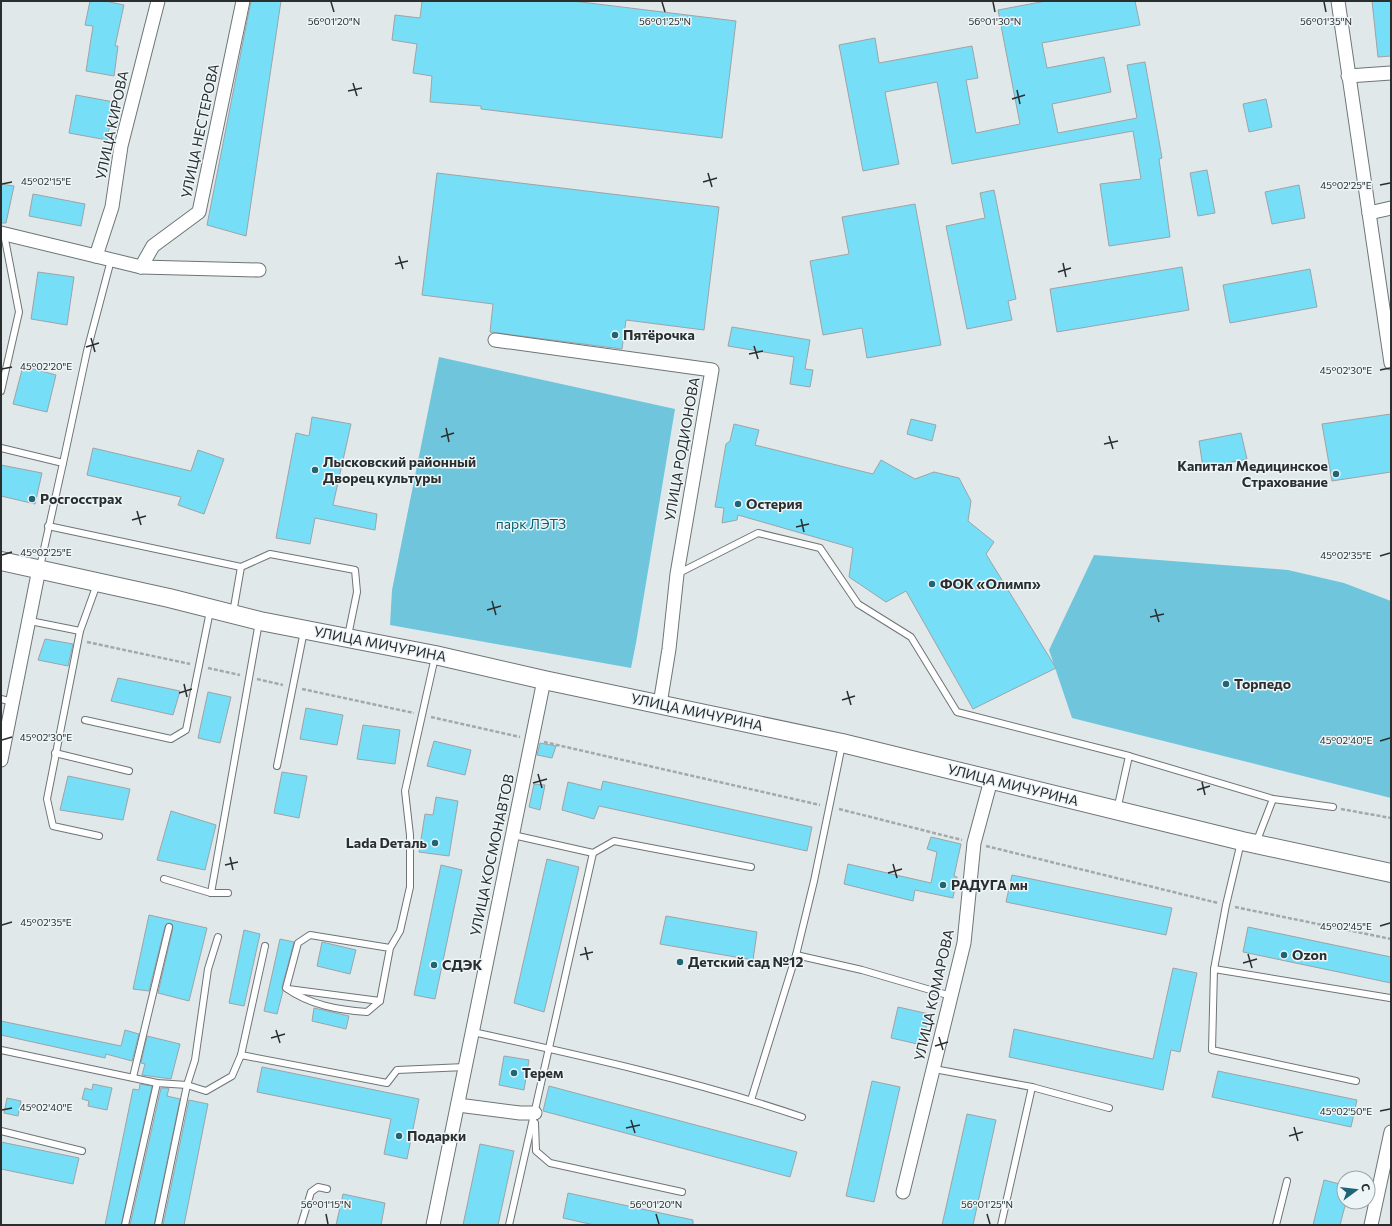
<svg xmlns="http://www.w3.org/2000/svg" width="1392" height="1226" font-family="Commissioner,sans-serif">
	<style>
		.green { fill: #6fc5db }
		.building { fill: #77def8; stroke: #9da4a6 }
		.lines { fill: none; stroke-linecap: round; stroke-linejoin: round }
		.lane-casing { stroke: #6e7577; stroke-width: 8 }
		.street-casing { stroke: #6e7577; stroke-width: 15 }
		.secondary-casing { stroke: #6e7577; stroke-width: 20 }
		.path { stroke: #a3a9ab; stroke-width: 2.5; stroke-dasharray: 4 2; stroke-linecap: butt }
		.lane { stroke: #fff; stroke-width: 6 }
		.street { stroke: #fff; stroke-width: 13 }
		.secondary { stroke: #fff; stroke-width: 18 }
		.ticks { fill: none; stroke: #2b2e2f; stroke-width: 1.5 }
		.poi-dot { fill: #1f6575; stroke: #edf5f7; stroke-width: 1.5 }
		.labels { text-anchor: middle; stroke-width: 3; stroke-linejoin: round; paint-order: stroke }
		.street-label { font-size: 14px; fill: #2b2e2f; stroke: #edf5f7 }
		.poi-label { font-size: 14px; font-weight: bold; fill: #2b2e2f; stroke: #edf5f7; text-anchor: start }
		.park-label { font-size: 14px; fill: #005f70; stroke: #edf5f7 }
		.ticks-label { font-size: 10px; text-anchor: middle; fill: #2b2e2f; stroke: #edf5f7; stroke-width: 3; stroke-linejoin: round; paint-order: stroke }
	</style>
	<rect width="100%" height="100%" fill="#e0e8ea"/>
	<!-- green -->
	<g class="green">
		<polygon points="439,357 675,409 636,643 631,668 390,625 392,590"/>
		<polygon points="1094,555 1288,570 1344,583 1391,601 1391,798 1072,718 1049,650"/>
	</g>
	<!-- building -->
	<g class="building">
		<polygon points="90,1 105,1 124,5 115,46 118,46 114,76 86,71 93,26 85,25"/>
		<polygon points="251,1 281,1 246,236 207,225"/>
		<polygon points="422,1 573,1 736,21 722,138 481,109 481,106 430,102 432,76 413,73 417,44 392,40 395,15 420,18"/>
		<polygon points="1046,1 1135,1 1140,25 1042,43 1047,68 1104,57 1111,92 1052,104 1058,133 1137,118 1127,65 1145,62 1162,158 1159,159 1170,237 1109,246 1100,184 1141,179 1133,131 952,164 937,82 885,92 899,164 863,171 839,45 875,38 879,63 972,46 978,78 966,80 976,133 1020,124 998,10"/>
		<polygon points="1372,1 1391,1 1391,56 1378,57"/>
		<polygon points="76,95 114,102 107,140 69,133"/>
		<polygon points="1266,99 1272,127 1249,132 1243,104"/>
		<polygon points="1207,170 1215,213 1198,216 1190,173"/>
		<polygon points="437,173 719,207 704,330 626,320 622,349 490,332 493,304 422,295"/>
		<polygon points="1,184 14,186 6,223 1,223"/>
		<polygon points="1299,185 1305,218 1272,224 1265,192"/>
		<polygon points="994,190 1016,299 1008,301 1012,320 967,329 946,226 985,218 980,193"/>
		<polygon points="33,194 85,204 81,226 29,216"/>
		<polygon points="915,204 941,345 867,358 862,328 823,335 810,261 849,254 842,217"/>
		<polygon points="1182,267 1189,310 1057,332 1050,289"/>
		<polygon points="1310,269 1317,307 1230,323 1223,285"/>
		<polygon points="38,272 74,277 67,325 31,319"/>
		<polygon points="732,327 810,340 805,369 813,370 810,387 790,384 794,357 728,346"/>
		<polygon points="23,366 56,375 47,412 13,404"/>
		<polygon points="1391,414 1391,472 1332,481 1322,424"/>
		<polygon points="312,417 351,424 333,505 377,514 375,530 315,518 310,544 276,538 296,433 309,436"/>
		<polygon points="911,419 936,425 932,441 907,434"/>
		<polygon points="734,424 759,430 755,445 873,474 881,460 915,479 934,472 959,478 971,501 968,521 994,542 986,554 1056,668 973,709 906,591 886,602 849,577 853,548 738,515 737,520 722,523 724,508 715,507 726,444 730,441"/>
		<polygon points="1241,433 1247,459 1203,468 1199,441"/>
		<polygon points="93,448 191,471 198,450 224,459 204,514 178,505 181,497 87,475"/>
		<polygon points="1,465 42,473 35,504 1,496"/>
		<polygon points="45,639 73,644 68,666 38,660"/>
		<polygon points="118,678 180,691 173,715 111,701"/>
		<polygon points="208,692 231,697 220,743 198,738"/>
		<polygon points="306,708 343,715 337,745 300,739"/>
		<polygon points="363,725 400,730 395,764 357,759"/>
		<polygon points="434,741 471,750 465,775 427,766"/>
		<polygon points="540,743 556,746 552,758 537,755"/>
		<polygon points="282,772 307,776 299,818 274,813"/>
		<polygon points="68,776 130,789 123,820 60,810"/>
		<polygon points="603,781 812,827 807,851 599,806 594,819 562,810 568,782 601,790"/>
		<polygon points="534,784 545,785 540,810 529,807"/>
		<polygon points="436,797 458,801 449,856 419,852 425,814 433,815"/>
		<polygon points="171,811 216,825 205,870 157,860"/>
		<polygon points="931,837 961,844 954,876 957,877 953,898 915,890 913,901 844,884 848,864 931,883 937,852 927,849"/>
		<polygon points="547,859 579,867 544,1012 514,1003"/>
		<polygon points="441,865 462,870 435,999 414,995"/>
		<polygon points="1012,875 1172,908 1166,935 1006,902"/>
		<polygon points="149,915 207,928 189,1001 158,993 173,928 170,923 165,926 149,991 133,989"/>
		<polygon points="666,916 757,932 753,960 660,944"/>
		<polygon points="1248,927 1391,957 1391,983 1243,952"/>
		<polygon points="244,930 260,934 244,1006 229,1003"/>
		<polygon points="280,939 294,942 282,987 283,991 277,1014 264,1011"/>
		<polygon points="322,942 356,950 350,974 317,966"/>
		<polygon points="1173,968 1197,973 1180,1052 1171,1050 1163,1090 1009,1057 1014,1029 1153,1059"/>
		<polygon points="898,1007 929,1014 922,1045 891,1038"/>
		<polygon points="314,1008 349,1016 346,1029 312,1021"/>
		<polygon points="1,1021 121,1046 125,1030 139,1034 132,1061 106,1054 105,1058 1,1035"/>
		<polygon points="147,1036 180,1044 171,1079 142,1075 145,1064 141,1063"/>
		<polygon points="504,1056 529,1060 524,1090 499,1085"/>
		<polygon points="262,1067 419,1099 407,1159 384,1154 391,1119 257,1092"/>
		<polygon points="1218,1071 1357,1100 1351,1127 1212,1097"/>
		<polygon points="872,1081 900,1087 874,1202 846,1196"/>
		<polygon points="93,1084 112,1088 107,1110 88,1106 89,1101 82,1099 85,1088 92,1090"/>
		<polygon points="140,1084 152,1086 121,1225 105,1225 133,1089 139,1090"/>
		<polygon points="549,1086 797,1152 790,1177 543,1111"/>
		<polygon points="161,1088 169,1088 167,1096 180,1099 154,1225 130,1225"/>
		<polygon points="7,1098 21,1101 18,1116 4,1113"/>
		<polygon points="189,1100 208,1104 184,1225 163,1225"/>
		<polygon points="967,1114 996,1120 973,1225 942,1225"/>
		<polygon points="1,1142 79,1158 73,1184 1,1169"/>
		<polygon points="480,1144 514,1151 498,1225 463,1225"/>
		<polygon points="1324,1180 1344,1185 1344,1202 1346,1202 1340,1225 1313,1225"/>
		<polygon points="568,1193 693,1220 693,1225 594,1225 563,1218"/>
		<polygon points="343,1194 385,1203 381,1225 336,1225"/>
	</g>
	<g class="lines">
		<!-- lane casing -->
		<g class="lane-casing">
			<g id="lane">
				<polyline points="1,391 19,312 4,234"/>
				<polyline points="1,448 63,463 40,567"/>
				<polyline points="63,463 87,351 111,260"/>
				<polyline points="48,526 241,567"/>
				<polyline points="677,574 758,533 820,548 858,604 911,637 957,712 1129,756 1273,799 1333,807"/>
				<polyline points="97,584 80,631 47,799 53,826 99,836"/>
				<polyline points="233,613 241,567 270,554 355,570 357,592 348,636"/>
				<polyline points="30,621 80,631"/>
				<polyline points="1,699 13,702"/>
				<polyline points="85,720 171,739 186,730 210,611"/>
				<polyline points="55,753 129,771"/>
				<polyline points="277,766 304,631"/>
				<polyline points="1117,810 1129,756"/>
				<polyline points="513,835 593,853 614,841 751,867"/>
				<polyline points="1241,842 1226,905 1214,969 1212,1050 1356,1081"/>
				<polyline points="1256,843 1273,799"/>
				<polyline points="164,879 211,893 228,893"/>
				<polyline points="211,893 259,622"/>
				<path d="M390 948 380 1001 367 1012C338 1010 310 1005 286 988L298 943 310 935 390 948 400 931 410 887V835L405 791 435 657"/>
				<polyline points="796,955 862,970 951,996"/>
				<polyline points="1214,969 1390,998"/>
				<polyline points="288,989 380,1001"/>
				<path d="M473 1032C583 1056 696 1081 802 1117"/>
				<polyline points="1,1050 157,1083 187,1085 206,1091 232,1076 241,1055 265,946"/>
				<polyline points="241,1055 387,1083 397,1070 465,1067"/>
				<polyline points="934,1069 1032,1087 1109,1108"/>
				<polyline points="133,1077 169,927"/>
				<polyline points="751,1100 796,955 814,881 842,745"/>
				<polyline points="535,1123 536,1151 550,1163 682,1192"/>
				<polyline points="1,1131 82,1151"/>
				<polyline points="125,1225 157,1083"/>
				<polyline points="158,1225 187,1085 195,1060 208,969 218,937"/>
				<polyline points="301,1225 311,1192 318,1187 327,1189"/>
				<polyline points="509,1225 593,853"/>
				<polyline points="1001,1225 1032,1087"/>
				<polyline points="1276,1225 1287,1181"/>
			</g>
		</g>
		<!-- street casing -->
		<g class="street-casing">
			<g id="street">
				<polyline points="1338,1 1391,363"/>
				<polyline points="1348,76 1391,73"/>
				<polyline points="1369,213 1391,208"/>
				<polyline points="1,233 141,267 259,270"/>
				<polyline points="96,256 112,207 121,146 158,1"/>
				<polyline points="141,267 153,246 199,212 243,1"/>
				<polyline points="495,340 712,370 677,574 669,649 660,704"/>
				<polyline points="1,760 39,569"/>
				<polyline points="458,1105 520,1113 535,1113"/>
				<polyline points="903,1192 964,943 974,843 991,780"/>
				<polyline points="433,1225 544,680"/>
				<polyline points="1371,1225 1391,1132"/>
			</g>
		</g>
		<!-- secondary casing -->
		<g class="secondary-casing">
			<polyline id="secondary" points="1,561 169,598 260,621 435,655 544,680 842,743 1242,841 1391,873"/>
		</g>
		<!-- path -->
		<g class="path">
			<polyline points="87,642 190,664"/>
			<polyline points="208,668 240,675"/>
			<polyline points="257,679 283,685"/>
			<polyline points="302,689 414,713"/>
			<polyline points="431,717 520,737"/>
			<polyline points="544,742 820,805"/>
			<polyline points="839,809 962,840"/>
			<polyline points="1341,809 1391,818"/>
			<polyline points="986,846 1218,903"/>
			<polyline points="1235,907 1391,939"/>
		</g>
		<!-- lane -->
		<use href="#lane" class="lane"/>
		<!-- street -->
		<use href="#street" class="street"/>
		<!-- secondary -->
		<use href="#secondary" class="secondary"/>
	</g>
	<!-- ticks -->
	<path class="ticks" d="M331 2 334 12M662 2 665 12M993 2 995 12M1324 2 1326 12M353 83 357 96M1017 90 1020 104M348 91 362 88M1012 99 1025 95M708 173 712 187M703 182 717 178M2 184 12 182M1380 185 1390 183M399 256 403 269M1063 263 1066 277M395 264 408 261M1058 272 1071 268M91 338 95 352M754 346 758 359M86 347 99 343M749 354 763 351M2 369 12 367M1380 370 1390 368M446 428 449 442M1109 436 1113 449M441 437 454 433M1104 444 1118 441M137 511 141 525M801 519 804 532M132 520 146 516M796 527 809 524M2 555 12 552M1380 556 1390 553M492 601 496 615M1155 609 1159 622M487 610 501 606M1150 617 1164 614M184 684 187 697M847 691 851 705M179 693 192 689M842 700 855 696M2 740 12 737M1380 741 1390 738M538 774 542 788M1202 782 1205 795M533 783 547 779M1197 790 1210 786M230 857 233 870M893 864 897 878M225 865 238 862M888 873 902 869M2 925 12 922M1380 926 1390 923M585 947 588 960M1248 954 1252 968M580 955 593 952M1243 963 1257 959M276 1030 280 1043M939 1037 943 1050M271 1038 285 1034M935 1046 948 1042M2 1110 12 1108M1380 1111 1390 1109M631 1120 635 1133M1294 1127 1298 1141M626 1128 640 1125M1289 1136 1303 1132M326 1214 328 1224M656 1214 659 1224M987 1214 990 1224"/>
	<!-- markers -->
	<g class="poi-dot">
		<circle cx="615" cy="335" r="4"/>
		<circle cx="315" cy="470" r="4"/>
		<circle cx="1336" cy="474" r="4"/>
		<circle cx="32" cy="499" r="4"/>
		<circle cx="738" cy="504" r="4"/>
		<circle cx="932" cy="584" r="4"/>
		<circle cx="1226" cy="684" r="4"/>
		<circle cx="435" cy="843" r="4"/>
		<circle cx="943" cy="885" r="4"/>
		<circle cx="1284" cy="955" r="4"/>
		<circle cx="680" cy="962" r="4"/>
		<circle cx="434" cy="965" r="4"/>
		<circle cx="514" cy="1073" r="4"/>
		<circle cx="399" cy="1136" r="4"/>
	</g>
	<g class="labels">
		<!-- street labels -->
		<g class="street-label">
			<text transform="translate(112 125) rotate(-78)" y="5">УЛИЦА КИРОВА</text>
			<text transform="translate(200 131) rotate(-78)" y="5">УЛИЦА НЕСТЕРОВА</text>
			<text transform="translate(682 449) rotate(-80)" y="5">УЛИЦА РОДИОНОВА</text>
			<text transform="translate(380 644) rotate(11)" y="5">УЛИЦА МИЧУРИНА</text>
			<text transform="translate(697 712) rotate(12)" y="5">УЛИЦА МИЧУРИНА</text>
			<text transform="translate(1013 785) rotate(14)" y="5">УЛИЦА МИЧУРИНА</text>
			<text transform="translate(492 855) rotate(-78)" y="5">УЛИЦА КОСМОНАВТОВ</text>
			<text transform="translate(934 995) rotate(-77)" y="5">УЛИЦА КОМАРОВА</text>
		</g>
		<!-- poi labels -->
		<g class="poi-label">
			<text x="623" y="340">Пятёрочка</text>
			<text x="323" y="467">Лысковский районный<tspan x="323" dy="16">Дворец культуры</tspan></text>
			<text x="1328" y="471" text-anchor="end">Капитал Медицинское<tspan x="1328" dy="16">Страхование</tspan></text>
			<text x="40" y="504">Росгосстрах</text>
			<text x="746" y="509">Остерия</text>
			<text x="940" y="589">ФОК «Олимп»</text>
			<text x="1234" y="689">Торпедо</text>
			<text x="427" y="848" text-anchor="end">Lada Dеталь</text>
			<text x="951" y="890">РАДУГА мн</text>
			<text x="1292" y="960">Ozon</text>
			<text x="688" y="967">Детский сад №12</text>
			<text x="442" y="970">СДЭК</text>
			<text x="522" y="1078">Терем</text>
			<text x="407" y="1141">Подарки</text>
		</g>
		<!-- park labels -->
		<g class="park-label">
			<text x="531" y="529">парк ЛЭТЗ</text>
		</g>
	</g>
	<g class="ticks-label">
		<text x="334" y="25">56°01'20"N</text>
		<text x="665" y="25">56°01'25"N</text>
		<text x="995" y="25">56°01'30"N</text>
		<text x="1326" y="25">56°01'35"N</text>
		<text x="46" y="185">45°02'15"E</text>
		<text x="1346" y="189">45°02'25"E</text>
		<text x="46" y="370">45°02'20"E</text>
		<text x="1346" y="374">45°02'30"E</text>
		<text x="46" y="556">45°02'25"E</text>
		<text x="1346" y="559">45°02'35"E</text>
		<text x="46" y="741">45°02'30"E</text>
		<text x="1346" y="744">45°02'40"E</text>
		<text x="46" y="926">45°02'35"E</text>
		<text x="1346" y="930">45°02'45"E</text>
		<text x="46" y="1111">45°02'40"E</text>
		<text x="1346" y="1115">45°02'50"E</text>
		<text x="326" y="1208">56°01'15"N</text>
		<text x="656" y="1208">56°01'20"N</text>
		<text x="987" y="1208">56°01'25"N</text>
	</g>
	<!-- border -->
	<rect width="1392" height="1226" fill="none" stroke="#2b2e2f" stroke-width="4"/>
	<!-- north arrow -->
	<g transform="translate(1356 1190) rotate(75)"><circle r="19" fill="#edf5f7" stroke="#9fa5a7"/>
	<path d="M0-3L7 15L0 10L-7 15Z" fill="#1f6575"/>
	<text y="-6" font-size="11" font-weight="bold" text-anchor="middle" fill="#2b2e2f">С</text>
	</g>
</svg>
